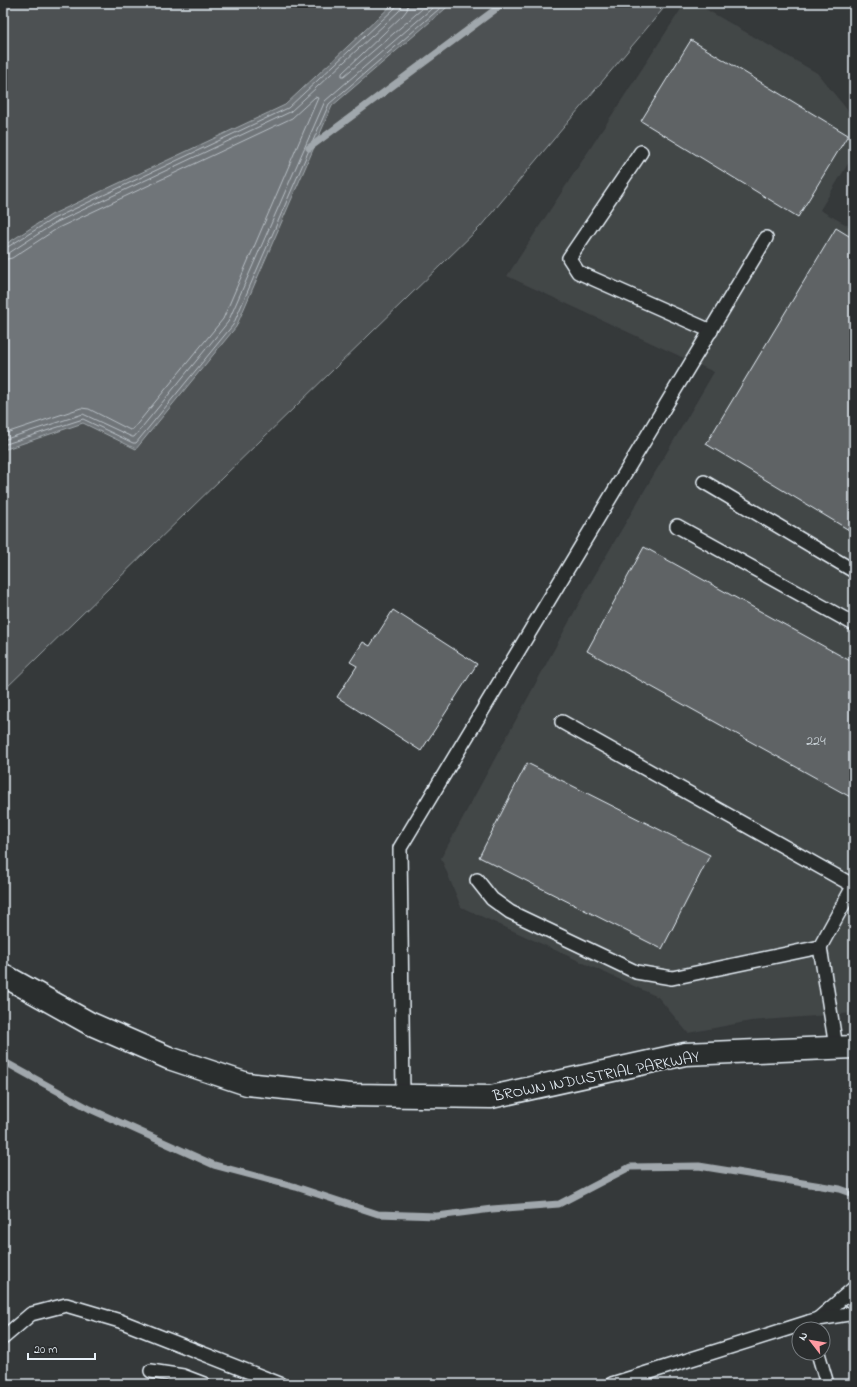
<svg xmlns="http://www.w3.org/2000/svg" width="857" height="1387" font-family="'Indie Flower',sans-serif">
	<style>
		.built { fill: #424647 }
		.green { fill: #4d5152; stroke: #9aa1a5 }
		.water { fill: #707579; stroke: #a0a7ac }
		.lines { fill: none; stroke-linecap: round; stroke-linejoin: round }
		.shore { stroke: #b8bfc5; stroke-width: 1 }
		.stream { stroke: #a0a7ac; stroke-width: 7 }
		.building { fill: #5f6365; stroke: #e8f1f8 }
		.lane-casing { stroke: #e8f1f8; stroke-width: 16 }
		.street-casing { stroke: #e8f1f8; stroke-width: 25 }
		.lane { stroke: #2a2d2e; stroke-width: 13 }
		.street { stroke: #2a2d2e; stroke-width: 22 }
		.labels { text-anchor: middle; stroke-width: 3.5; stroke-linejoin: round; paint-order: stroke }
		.number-label { font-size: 14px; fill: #c6ced3 }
		.street-label { font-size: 16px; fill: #e8f1f8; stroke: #2a2d2e }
	</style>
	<rect width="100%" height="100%" fill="#35393a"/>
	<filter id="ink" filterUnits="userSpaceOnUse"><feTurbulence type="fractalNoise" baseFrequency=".025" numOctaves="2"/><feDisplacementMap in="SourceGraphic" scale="8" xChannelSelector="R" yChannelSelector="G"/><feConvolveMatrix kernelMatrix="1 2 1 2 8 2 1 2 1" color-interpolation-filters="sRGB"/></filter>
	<g filter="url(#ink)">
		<!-- built -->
		<g class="built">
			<polygon points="685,3 695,3 817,73 854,118 854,154 820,210 854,229 854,1013 751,1021 688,1033 658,997 461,907 441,858 589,585 714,372 507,276"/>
			<polygon points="3,1313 8,1384 3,1384"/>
		</g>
		<!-- green -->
		<polygon class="green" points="3,3 668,3 480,227 3,691"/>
		<!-- water -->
		<polygon class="water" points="394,3 452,3 332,106 236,327 136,449 83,423 3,450 3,246 51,215 285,105"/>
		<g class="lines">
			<!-- shore -->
			<g class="shore">
				<polyline points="408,3 407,10 403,15 342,73 342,76 344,76 429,3"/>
				<polyline points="3,249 6,248 53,219 288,108 395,8 397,3"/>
				<polyline points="3,254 9,253 55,223 290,112 399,11 401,8 402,3"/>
				<polyline points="3,260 12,258 58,228 292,118 315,97 318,98 223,319 133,429 130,430 89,409 81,408 3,434"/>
				<polyline points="3,440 83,414 132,437 134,437 228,322 325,101 438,3"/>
				<polyline points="3,445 83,419 133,443 136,443 233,325 329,104 446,3"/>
			</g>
			<!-- stream -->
			<g class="stream">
				<polyline points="309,148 504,3"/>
				<polyline points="3,1061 90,1109 214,1165 296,1187 378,1214 437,1216 492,1209 559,1204 630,1167 699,1166 840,1189 854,1194"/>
			</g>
		</g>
		<!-- building -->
		<g class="building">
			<polygon points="691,40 848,135 798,217 641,121"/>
			<polygon points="836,228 854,239 854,533 706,444"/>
			<polygon points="644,547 854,663 854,799 587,651"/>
			<polygon points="393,610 477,664 421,751 337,697 357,666 350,662 363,642 370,646"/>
			<polygon points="527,763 710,855 662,949 479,857"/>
		</g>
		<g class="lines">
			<!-- lane casing -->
			<g class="lane-casing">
				<g id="lane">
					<polyline points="641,152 569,258 578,272 711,331"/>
					<polyline points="704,482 854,571"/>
					<polyline points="677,526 854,624"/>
					<polyline points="562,722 854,886"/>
					<polyline points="477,880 492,899 510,912 636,972 672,978 820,947 836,1047"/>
					<polyline points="820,947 854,885"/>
					<polyline points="403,1096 400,848 766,238"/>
					<polyline points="818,1319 854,1288"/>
					<polyline points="811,1329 809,1322 818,1319 854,1313"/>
					<polyline points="3,1338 31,1314 66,1305 120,1321 280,1384"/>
					<polyline points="818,1353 827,1384"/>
					<polyline points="151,1371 183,1376 204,1384"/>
					<polyline points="612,1384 809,1322"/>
				</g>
			</g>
			<!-- street casing -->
			<g class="street-casing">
				<polyline id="street" points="3,975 89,1023 169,1058 247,1084 351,1095 491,1097 685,1054 854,1047"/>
			</g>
			<!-- lane -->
			<use href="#lane" class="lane"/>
			<!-- street -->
			<use href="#street" class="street"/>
		</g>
	</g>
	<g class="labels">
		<!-- number labels -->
		<g class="number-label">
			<text x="816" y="745">224</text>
		</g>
		<!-- street labels -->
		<g class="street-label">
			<text transform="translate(596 1075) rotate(-11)" y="6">BROWN INDUSTRIAL PARKWAY</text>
		</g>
	</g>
	<!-- margin -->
	<rect width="857" height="1387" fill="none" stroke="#2a2d2e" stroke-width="16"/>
	<rect x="8" y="8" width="841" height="1371" fill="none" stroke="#e8f1f8" stroke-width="1.5" filter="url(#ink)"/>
	<!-- north arrow -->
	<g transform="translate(811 1341) rotate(301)"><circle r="19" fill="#2a2d2e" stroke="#767b7f"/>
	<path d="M0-3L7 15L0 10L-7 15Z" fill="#ff9aa2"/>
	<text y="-6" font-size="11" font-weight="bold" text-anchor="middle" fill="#e8f1f8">N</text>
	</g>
	<!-- scale -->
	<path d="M28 1353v6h67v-6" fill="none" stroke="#e8f1f8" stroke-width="2"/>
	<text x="34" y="1353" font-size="12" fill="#e8f1f8" stroke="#2a2d2e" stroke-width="3" paint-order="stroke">20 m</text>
</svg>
